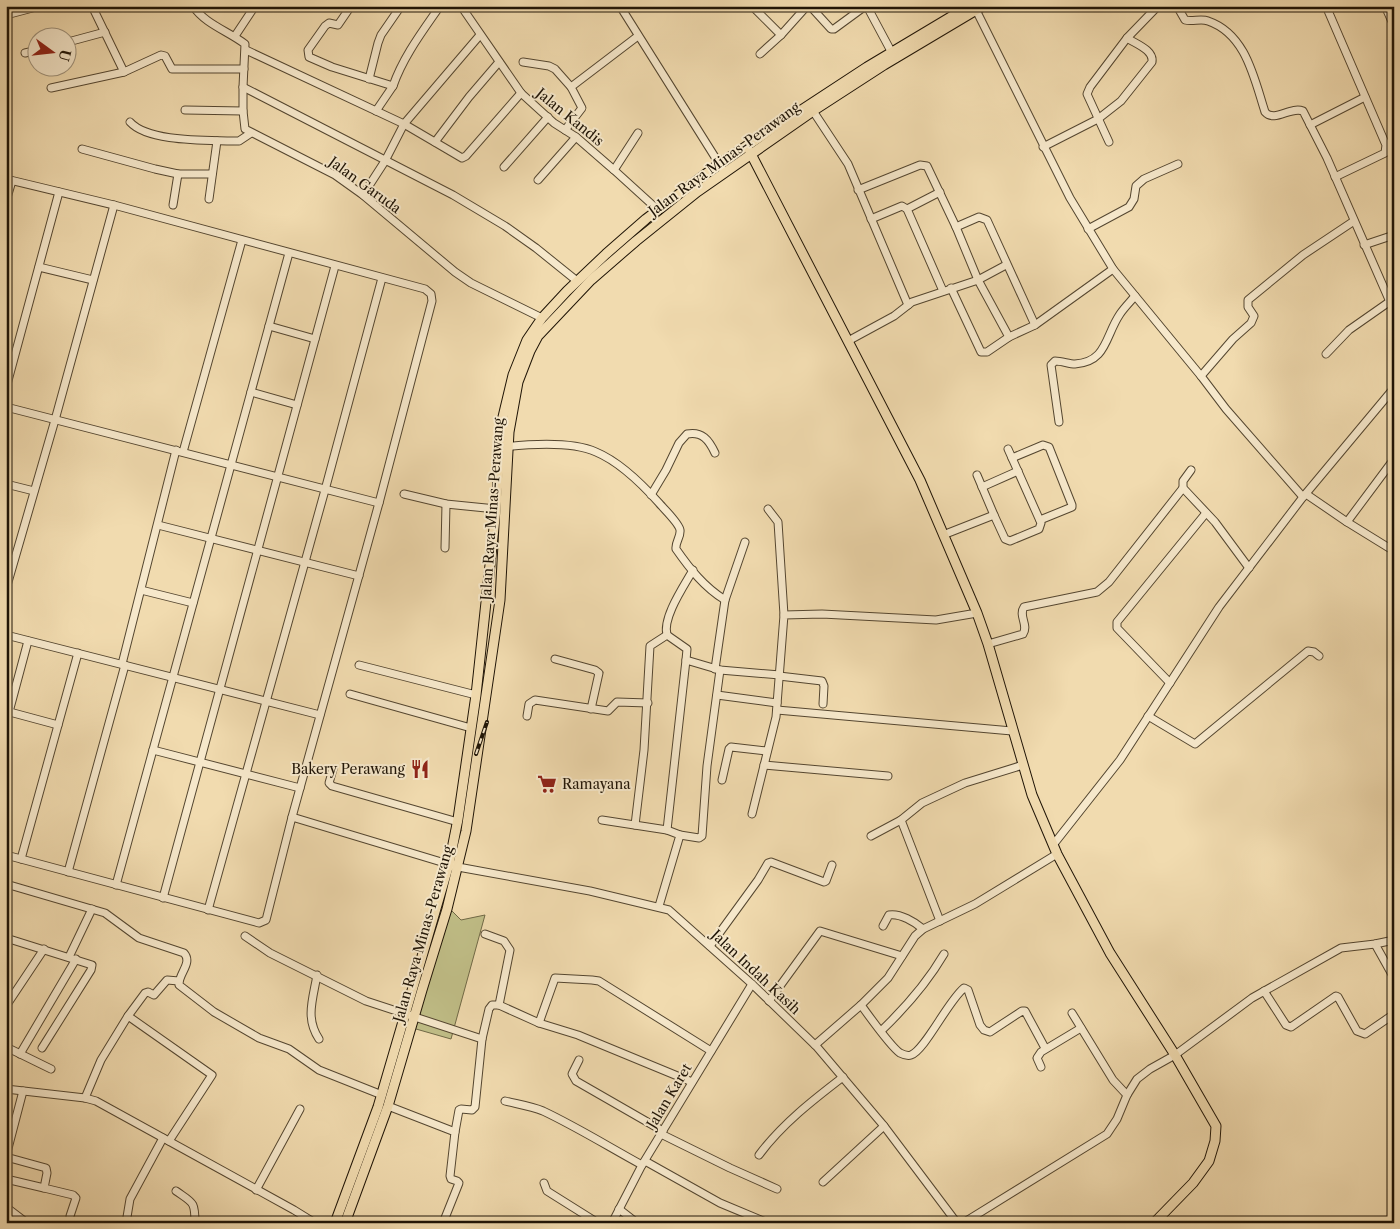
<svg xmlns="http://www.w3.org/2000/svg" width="1400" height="1229" font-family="'Libre Caslon Text',serif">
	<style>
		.green { fill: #c0be87; stroke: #706946 }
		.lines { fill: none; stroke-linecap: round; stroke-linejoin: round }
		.stream { stroke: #6c7670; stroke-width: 2 }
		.minor-casing { stroke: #544630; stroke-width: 9 }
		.major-casing { stroke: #1f1406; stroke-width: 11 }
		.minor { stroke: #f6e8cb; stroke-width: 7 }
		.major { stroke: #f1dbaf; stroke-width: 9 }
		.rail-casing { stroke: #1f1406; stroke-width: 4 }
		.rail { stroke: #f6e8cb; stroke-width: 2; stroke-dasharray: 5.5; stroke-linecap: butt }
		.labels { text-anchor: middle; stroke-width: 4; stroke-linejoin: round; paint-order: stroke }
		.street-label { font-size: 14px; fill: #1f1406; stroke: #f6e8cb }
		.poi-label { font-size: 14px; fill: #1f1406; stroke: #f6e8cb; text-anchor: end }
	</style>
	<rect width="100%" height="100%" fill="#f1dbaf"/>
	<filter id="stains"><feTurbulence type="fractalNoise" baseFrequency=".004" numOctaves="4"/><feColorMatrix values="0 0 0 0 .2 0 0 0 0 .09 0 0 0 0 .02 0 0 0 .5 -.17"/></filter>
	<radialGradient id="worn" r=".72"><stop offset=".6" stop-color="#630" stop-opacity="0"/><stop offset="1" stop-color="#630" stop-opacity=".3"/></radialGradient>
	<!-- green -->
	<polygon class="green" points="446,905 461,920 485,915 451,1039 409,1027"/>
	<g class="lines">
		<!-- stream -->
		<polyline class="stream" points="1393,954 1394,954"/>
		<!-- minor casing -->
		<g class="minor-casing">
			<g id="minor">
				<path d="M193 6C205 24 228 31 245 44L243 87V111L245 129 335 175 363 195 455 272 471 283 542 318"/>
				<path d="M351 6 338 25 329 23 325 26 308 50 309 57 332 67 393 86C403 57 422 32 440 6"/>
				<polyline points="461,6 521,93 554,123 576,137 614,170 658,210"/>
				<polyline points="620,6 725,173"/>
				<polyline points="752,6 781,35"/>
				<polyline points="810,6 831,29 834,29 864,7 869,10 892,53"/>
				<path d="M1177 6 1185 20C1193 22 1201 18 1208 21 1246 34 1254 78 1265 112 1275 123 1290 106 1303 111L1327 158 1394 311"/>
				<polyline points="1326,6 1386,145 1385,153 1335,177"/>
				<polyline points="1385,6 1394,26"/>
				<polyline points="976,10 1070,198 1113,269 1201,376 1226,409 1303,497"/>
				<polyline points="6,15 40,6"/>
				<polyline points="235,36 255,6"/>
				<polyline points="68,42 105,32"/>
				<polyline points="246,50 404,124 462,158 466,156 521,93"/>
				<polyline points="25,53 38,50"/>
				<polyline points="760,54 781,35 807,6"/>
				<polyline points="523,62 549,66 555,69 571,87"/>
				<polyline points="124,72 161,55 165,56 172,69 244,69"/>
				<polyline points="369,79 378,43 381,35 401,6"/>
				<polyline points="243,87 453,195 505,226 536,248 577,281"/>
				<polyline points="51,88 124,72 92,6"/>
				<polyline points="185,110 243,111"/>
				<polyline points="376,111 393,86"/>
				<polyline points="813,111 848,164 908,305"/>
				<path d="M130 122C148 142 205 140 232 141H239L251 133"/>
				<polyline points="1310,125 1365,97"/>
				<polyline points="565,130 582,108 571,87 638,36"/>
				<polyline points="435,142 469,97 499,62"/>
				<polyline points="1109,142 1087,94 1090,87 1127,38"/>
				<path d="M1043 147 1098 119 1121 101 1152 62C1154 50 1136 44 1127 38L1158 6"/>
				<polyline points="82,149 155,169 178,174 212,174"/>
				<polyline points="504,167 548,117"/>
				<polyline points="614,170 638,133"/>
				<polyline points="6,179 114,205 425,289 431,294 432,301 379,503 292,817"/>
				<polyline points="538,180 576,137"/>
				<polyline points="858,190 920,165 927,166 956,227 978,280 1009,337 1035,325 1113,269"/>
				<polyline points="363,195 385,161 404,124 480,35"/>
				<polyline points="209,199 217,141"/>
				<polyline points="6,201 12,181"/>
				<polyline points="173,205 178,174"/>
				<polyline points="907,209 940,192"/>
				<polyline points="871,219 902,206 907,209 943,291"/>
				<polyline points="956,227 979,217 987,220 1035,325"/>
				<polyline points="1088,229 1129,207 1134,199 1136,186 1144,179 1178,164"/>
				<polyline points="1364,245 1394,235"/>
				<polyline points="39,267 93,280"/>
				<polyline points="951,288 981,352 987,352 1009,337"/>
				<polyline points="269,326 315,339"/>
				<polyline points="848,341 894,316 912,302 978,280 1006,265"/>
				<polyline points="1326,354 1349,330 1389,302"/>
				<polyline points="1201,376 1233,339 1251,323 1254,316 1248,307 1248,300 1303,255 1354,221"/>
				<polyline points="6,388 59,192"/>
				<polyline points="251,392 297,405"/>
				<polyline points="6,407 379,503"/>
				<path d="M1059 422 1051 365 1055 361C1062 361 1069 364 1075 364 1107 362 1105 336 1120 314 1124 308 1130 302 1135 296"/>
				<path d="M504 447C531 444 571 441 596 452 620 462 642 484 659 503 664 509 679 523 680 530 681 537 675 542 676 549 690 569 704 587 725 600L745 542"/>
				<polyline points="183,452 242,240"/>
				<polyline points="1012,458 1043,445 1049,447 1072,505 1072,507 1040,520"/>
				<polyline points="1191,470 1183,481 1183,488 1215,522 1249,568"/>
				<polyline points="977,475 994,515"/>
				<polyline points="6,484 34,491"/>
				<polyline points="982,487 1018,471"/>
				<polyline points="404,494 446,504 496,509"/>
				<polyline points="1306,494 1347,522 1394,551"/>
				<path d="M651 495 666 470 679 443 687 434C702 431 709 440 715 453"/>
				<polyline points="768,509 778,522 784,615"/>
				<polyline points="1347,522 1394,459"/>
				<polyline points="158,525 359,576"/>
				<polyline points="943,535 994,515 1005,539 1010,541 1039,529 1041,523 1008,449"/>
				<polyline points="445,548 446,504"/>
				<polyline points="6,589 55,420 114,205"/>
				<polyline points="141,590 193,603"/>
				<polyline points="6,635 320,715"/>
				<path d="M667 635C662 618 684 586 693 570"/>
				<path d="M988 644 1023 634C1029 625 1018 616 1024 607L1097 592 1109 582 1183 488"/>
				<polyline points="555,659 595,670 599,673 591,709"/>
				<polyline points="122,664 176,450"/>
				<polyline points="359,665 476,695"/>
				<polyline points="715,669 725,600"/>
				<polyline points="779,676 822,681 824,686 823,704"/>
				<polyline points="1170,683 1117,628 1117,622 1206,513"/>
				<polyline points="350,694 471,728"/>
				<polyline points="717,695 777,703"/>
				<polyline points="777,710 1012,731"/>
				<polyline points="6,711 58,725"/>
				<polyline points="527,716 529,704 535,700 608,711 617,702 648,703"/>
				<polyline points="1148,716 1195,744 1308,651 1314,652 1319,656"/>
				<polyline points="6,723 28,641"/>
				<polyline points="153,750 300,788"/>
				<polyline points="764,765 888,776"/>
				<polyline points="333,769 329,783 332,786 458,822"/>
				<polyline points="722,780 729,749 731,747 767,751"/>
				<polyline points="752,814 776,717 784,615 822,614 936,620 977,613"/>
				<polyline points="602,820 667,830"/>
				<polyline points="901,820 940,921"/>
				<polyline points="635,825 644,750 650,646 667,635 687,649 686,660"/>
				<polyline points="680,835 699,838 702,836 707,766 720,670"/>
				<polyline points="871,836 901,820 922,803 965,783 1023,765"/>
				<polyline points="1053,845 1120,760 1219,607 1303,497 1394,388"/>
				<polyline points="6,855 259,923 266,920 292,817 458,867 590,891 669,910 752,984 817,1047 884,1126 957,1223"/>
				<polyline points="21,859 78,653"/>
				<polyline points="68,872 125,665"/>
				<path d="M6 884 105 913 139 938 184 953C193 963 178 974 179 985L214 1012 259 1038 289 1049 319 1070 382 1095"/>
				<polyline points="116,885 289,253"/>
				<polyline points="163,898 335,266"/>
				<polyline points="659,906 680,835 667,830 686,660 720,670 780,675"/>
				<polyline points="208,910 325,490 382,278"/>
				<path d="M883 926 889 915C900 913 915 922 923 929"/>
				<polyline points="485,934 504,941 510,950 499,1005"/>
				<polyline points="245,936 270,953 366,1001 482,1039"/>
				<polyline points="6,938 92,965 91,970 42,1048"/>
				<polyline points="1375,944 1394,978"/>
				<polyline points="710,946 758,880 768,863 771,862 824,882 826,881 832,865"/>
				<polyline points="69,957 92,909"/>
				<path d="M317 975C313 999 305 1018 319 1039"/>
				<polyline points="1264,991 1286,1025 1291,1027 1336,996 1338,997 1357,1031 1365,1034 1394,1014"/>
				<polyline points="769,1001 820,931 902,956"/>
				<path d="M861 1005C869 1016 891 1047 900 1053 904 1055 908 1056 911 1055 925 1050 948 1001 964 988L968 990 980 1025 984 1030 990 1032 1022 1011H1025L1045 1048"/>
				<polyline points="6,1006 44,949"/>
				<polyline points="1072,1013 1113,1080 1127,1095"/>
				<polyline points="128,1016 145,993 148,992 154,995 167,980 179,981"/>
				<polyline points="539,1023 555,978 592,980 599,981 711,1051"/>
				<path d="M881 1031C905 1008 927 983 944 954"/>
				<polyline points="815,1045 861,1005 888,978 915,936 923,929 975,904 1057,854"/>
				<polyline points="6,1047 51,1069"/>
				<polyline points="20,1054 76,959"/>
				<polyline points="579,1060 572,1074 576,1081 663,1131"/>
				<polyline points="1041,1067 1037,1058 1041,1052 1081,1028"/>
				<polyline points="6,1089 85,1098 96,1101 294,1210 315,1223"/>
				<polyline points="85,1098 101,1060 128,1016 212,1075 169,1141"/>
				<path d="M505 1101C517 1104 531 1106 543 1111 577 1127 609 1147 642 1165"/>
				<polyline points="388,1106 455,1132 450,1176 451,1179 457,1181 459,1183 443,1223"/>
				<polyline points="455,1132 459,1110 461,1109 472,1110 475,1107 482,1039 489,1009 492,1005 499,1005 539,1023 578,1035 692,1082"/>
				<polyline points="661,1134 730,1168 777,1189"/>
				<path d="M759 1155C782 1124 813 1100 843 1077"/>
				<polyline points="6,1156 23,1091"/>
				<polyline points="6,1157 46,1168 47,1173 44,1188 73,1195 76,1198 70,1216"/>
				<polyline points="645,1161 720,1203 768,1223"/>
				<polyline points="6,1179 44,1188"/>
				<polyline points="823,1182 884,1126"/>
				<polyline points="544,1183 547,1191 598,1223"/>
				<polyline points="256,1190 300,1109"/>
				<path d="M176 1191C193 1203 195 1201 195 1223"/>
				<polyline points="6,1207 27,1223"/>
				<polyline points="619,1209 637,1223"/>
				<polyline points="126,1223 130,1199 163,1138"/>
				<polyline points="612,1223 642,1165 752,984"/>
				<polyline points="963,1223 1107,1134 1117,1119 1127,1095 1137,1079 1150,1069 1175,1055 1252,998 1341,948 1375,944 1394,940"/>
			</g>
		</g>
		<!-- major casing -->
		<g class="major-casing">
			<g id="major">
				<polyline points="750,152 920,480 977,613 988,644 1032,795 1057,854 1110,953 1175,1055 1216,1126 1215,1141 1209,1161 1193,1183 1154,1223"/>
				<polyline points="335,1223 378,1107 449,864 458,819 476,695 496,509 502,421 513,375 527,340 542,318 567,291 606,254 646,219 719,164 867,67 969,6"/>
				<polyline points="345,1223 388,1106 422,990 447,909 466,831 500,600 509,432 518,382 530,351 538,336 591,280 636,241 697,192 813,111 884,65 983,6"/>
			</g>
		</g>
		<!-- minor -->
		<use href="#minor" class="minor"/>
		<!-- major -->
		<use href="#major" class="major"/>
		<!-- rail casing -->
		<g class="rail-casing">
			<polyline id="rail" points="476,754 487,722"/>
		</g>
		<!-- rail -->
		<use href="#rail" class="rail"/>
	</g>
	<!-- icons -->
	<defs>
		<g id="restaurant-bare" transform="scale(1.5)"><path d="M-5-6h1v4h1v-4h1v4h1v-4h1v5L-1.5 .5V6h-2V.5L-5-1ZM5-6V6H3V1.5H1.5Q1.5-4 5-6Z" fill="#8f2418" stroke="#f6e8cb" stroke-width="2.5" paint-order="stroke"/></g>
		<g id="supermarket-bare" transform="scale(1.5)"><path d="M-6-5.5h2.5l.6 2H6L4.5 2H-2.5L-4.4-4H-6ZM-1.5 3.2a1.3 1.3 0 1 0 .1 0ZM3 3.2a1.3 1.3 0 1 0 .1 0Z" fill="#8f2418" stroke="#f6e8cb" stroke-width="2.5" paint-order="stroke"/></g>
	</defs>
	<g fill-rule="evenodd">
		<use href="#restaurant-bare" x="420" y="769"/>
		<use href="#supermarket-bare" x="547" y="784"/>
	</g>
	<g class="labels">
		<!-- street labels -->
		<g class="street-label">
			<text transform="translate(570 117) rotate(39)" y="5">Jalan Kandis</text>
			<text transform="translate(724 159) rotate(-36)" y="5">Jalan Raya Minas-Perawang</text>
			<text transform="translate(365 185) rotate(36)" y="5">Jalan Garuda</text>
			<text transform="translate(492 509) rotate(-86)" y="5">Jalan Raya Minas-Perawang</text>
			<text transform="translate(423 934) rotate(-74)" y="5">Jalan Raya Minas-Perawang</text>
			<text transform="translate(756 972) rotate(43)" y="5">Jalan Indah Kasih</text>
			<text transform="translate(669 1096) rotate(-59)" y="5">Jalan Karet</text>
		</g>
		<!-- poi labels -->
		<g class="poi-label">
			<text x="405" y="774">Bakery Perawang</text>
			<text x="562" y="789" text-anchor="start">Ramayana</text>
		</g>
	</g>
	<!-- margin -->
	<rect width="1400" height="1229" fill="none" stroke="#f1dbaf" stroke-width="25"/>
	<rect x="8" y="8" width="1385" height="1214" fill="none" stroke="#1f1406" stroke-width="2.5"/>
	<rect x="12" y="12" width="1375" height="1204" fill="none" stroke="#1f1406"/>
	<!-- north arrow -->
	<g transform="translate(52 52) rotate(105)"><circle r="24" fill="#f6e8cb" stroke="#a0937c"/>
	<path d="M0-4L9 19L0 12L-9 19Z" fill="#8f2418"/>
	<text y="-8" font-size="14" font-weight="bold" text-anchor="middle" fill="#1f1406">U</text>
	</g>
	<rect width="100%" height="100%" filter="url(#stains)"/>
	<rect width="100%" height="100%" fill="url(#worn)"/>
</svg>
